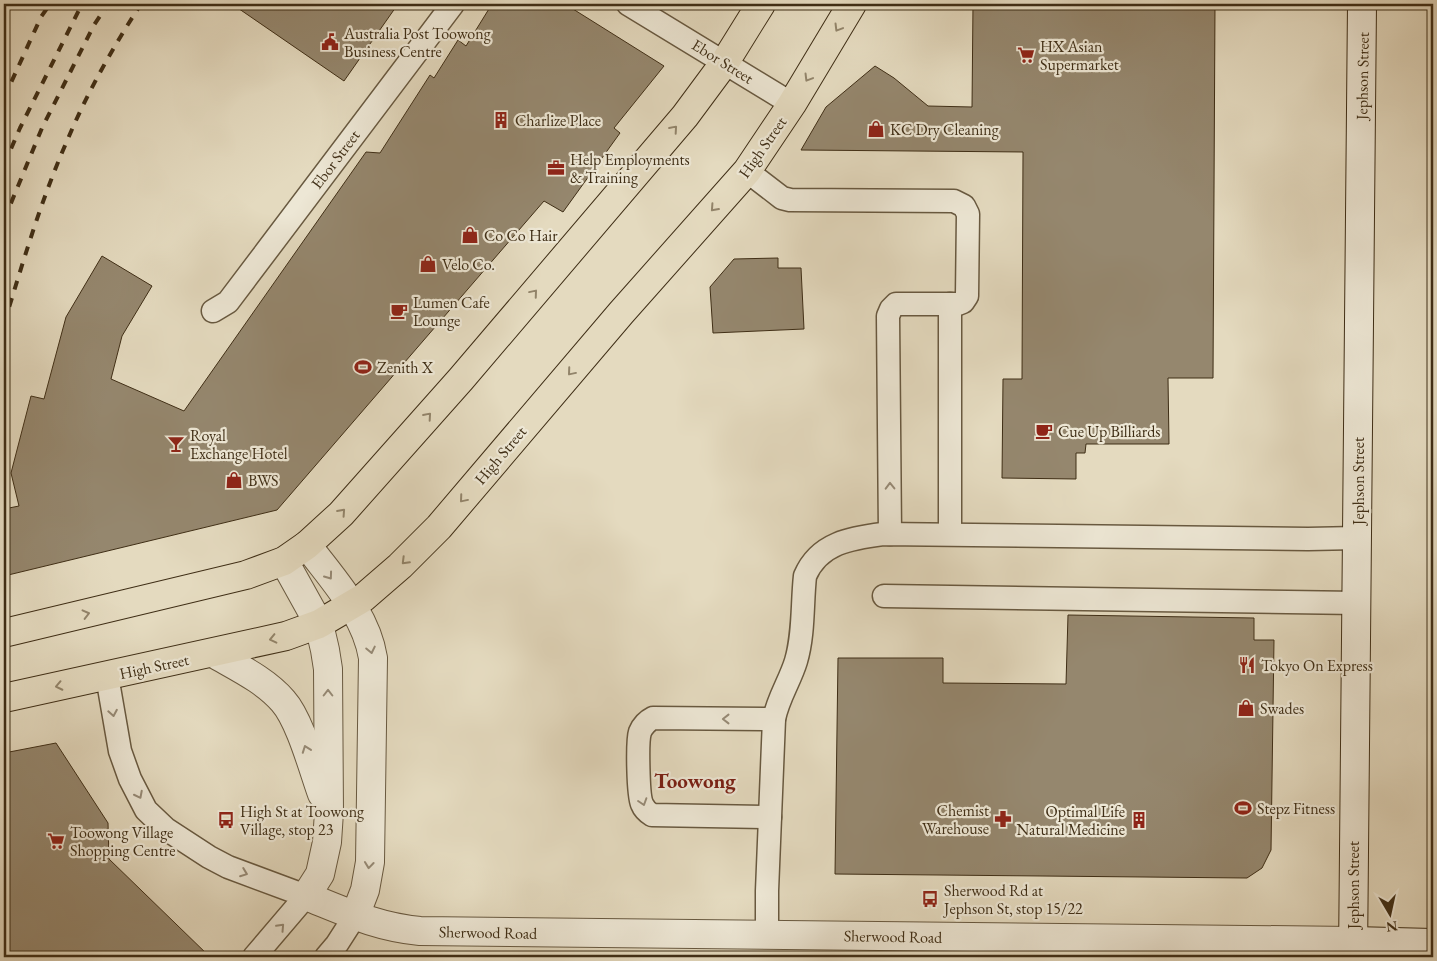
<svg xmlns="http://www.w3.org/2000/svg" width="1437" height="961" font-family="'EB Garamond',serif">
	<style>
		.building { fill: #95876e; stroke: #3f2e16 }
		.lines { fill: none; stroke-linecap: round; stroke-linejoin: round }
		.service-casing { stroke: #685940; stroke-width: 25 }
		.tertiary-casing { stroke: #685940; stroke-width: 30 }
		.secondary-casing { stroke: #3f2e16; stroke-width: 30 }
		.trunk-casing { stroke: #3f2e16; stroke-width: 30 }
		.service { stroke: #ede7d5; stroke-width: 22 }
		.tertiary { stroke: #ede7d5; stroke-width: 28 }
		.secondary { stroke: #ede7d5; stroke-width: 28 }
		.trunk { stroke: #e4dabf; stroke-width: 28 }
		.rail { stroke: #3f2e16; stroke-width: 4; stroke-dasharray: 9 9; stroke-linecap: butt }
		.oneway { stroke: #92846a }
		.oneway2 { stroke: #968a76 }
		.labels { text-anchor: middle; stroke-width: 4.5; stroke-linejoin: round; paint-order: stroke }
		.poi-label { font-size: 16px; fill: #3f2e16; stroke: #ede7d5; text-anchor: start }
		.street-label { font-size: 16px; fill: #3f2e16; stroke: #ede7d5 }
		.district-label { font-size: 21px; font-weight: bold; fill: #7a1f14; stroke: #ede7d5 }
	</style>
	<rect width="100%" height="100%" fill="#e4dabf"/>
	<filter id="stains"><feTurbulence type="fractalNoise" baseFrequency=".004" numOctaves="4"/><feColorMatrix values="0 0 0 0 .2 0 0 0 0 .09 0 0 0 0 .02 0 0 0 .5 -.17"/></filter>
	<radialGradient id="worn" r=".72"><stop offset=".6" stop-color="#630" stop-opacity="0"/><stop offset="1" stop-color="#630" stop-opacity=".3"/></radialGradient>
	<!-- building -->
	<g class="building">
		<polygon points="232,4 398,4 344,81"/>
		<polygon points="492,4 565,4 664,66 614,128 620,133 563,212 544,201 277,510 4,576 4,509 19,506 11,473 31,396 44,399 66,317 102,256 152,286 122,336 111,379 184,411 366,152 380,153 430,75 434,78 458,40 466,46"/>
		<polygon points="973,4 1215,4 1213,378 1168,378 1169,444 1086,444 1085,453 1076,453 1076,479 1002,478 1003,379 1022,379 1023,152 801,150 826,107 875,66 894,78 928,106 972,107"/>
		<polygon points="778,258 778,268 801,268 804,329 713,333 710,287 734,259"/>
		<polygon points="1068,615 1254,618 1254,640 1274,640 1271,850 1262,868 1247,878 835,874 838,658 943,658 943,683 1066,684"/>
		<polygon points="56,743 108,823 109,859 210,957 4,957 4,753"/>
	</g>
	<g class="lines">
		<!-- service casing -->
		<g class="service-casing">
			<g id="service">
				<polyline points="628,4 792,104"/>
				<polyline points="747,171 782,198 790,200 954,201 964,206 968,214 967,296 963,302 958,304 896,304 891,309 888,316 890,534"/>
				<polyline points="213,311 228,302 453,4"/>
				<polyline points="950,534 950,304"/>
				<polyline points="884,596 1357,603"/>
				<polyline points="107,676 120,751 130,779 146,810 166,829 209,857 228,867 306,896 254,957"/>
				<path d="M770 817 652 815C647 812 644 809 642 804 638 795 637 741 640 732 643 725 647 721 653 718L774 719"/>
				<path d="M767 935V891L774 719C778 698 790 681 796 661 804 634 802 603 805 576 819 543 851 538 883 534L1308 539 1357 538"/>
				<polyline points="326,957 337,944 355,916"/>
			</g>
		</g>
		<!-- tertiary casing -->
		<g class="tertiary-casing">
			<g id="tertiary">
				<path d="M307 545C333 580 366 614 373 658L370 862 365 890 355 916"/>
				<path d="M284 561 319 624 325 650 328 669 329 812 327 842 320 874 306 896C346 912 377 927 420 931L1353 941"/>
				<path d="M213 653C237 667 265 680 283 701 300 720 313 769 322 794"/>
			</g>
		</g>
		<!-- secondary casing -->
		<g class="secondary-casing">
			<g id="secondary">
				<polyline points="1353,941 1433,943"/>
				<polyline points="1353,957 1362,4"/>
			</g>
		</g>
		<!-- trunk casing -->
		<g class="trunk-casing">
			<g id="trunk">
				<polyline points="4,633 246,575 284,561 307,545 341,514 461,379 685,116 725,62 761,4"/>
				<polyline points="4,698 286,636 319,624 363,598 400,566 439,527 621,313 747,171 792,104 852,4"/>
			</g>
		</g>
		<!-- service -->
		<use href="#service" class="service"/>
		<!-- tertiary -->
		<use href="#tertiary" class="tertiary"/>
		<!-- secondary -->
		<use href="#secondary" class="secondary"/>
		<!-- trunk -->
		<use href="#trunk" class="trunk"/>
		<!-- rail -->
		<g class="rail">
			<polyline points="4,98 41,17 50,4"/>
			<polyline points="4,165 20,128 82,4"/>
			<polyline points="4,220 42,128 94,25 108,4"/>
			<path d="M4 324C23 262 41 200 67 141 87 93 113 47 141 4"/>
		</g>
	</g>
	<!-- one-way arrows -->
	<defs><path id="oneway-chevron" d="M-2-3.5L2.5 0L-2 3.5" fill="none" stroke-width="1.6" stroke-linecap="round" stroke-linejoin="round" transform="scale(1.25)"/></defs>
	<g class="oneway">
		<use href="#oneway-chevron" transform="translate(838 28) rotate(121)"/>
		<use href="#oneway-chevron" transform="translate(808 78) rotate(121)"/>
		<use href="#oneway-chevron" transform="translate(674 129) rotate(-49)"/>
		<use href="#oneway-chevron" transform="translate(714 208) rotate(132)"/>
		<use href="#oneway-chevron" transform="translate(534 293) rotate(-50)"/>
		<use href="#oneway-chevron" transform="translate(571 372) rotate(130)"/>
		<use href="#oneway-chevron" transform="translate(428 416) rotate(-49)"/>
		<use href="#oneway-chevron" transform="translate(463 499) rotate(130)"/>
		<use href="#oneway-chevron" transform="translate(342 512) rotate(-48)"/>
		<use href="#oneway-chevron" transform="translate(405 561) rotate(135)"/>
		<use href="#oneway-chevron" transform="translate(86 614) rotate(-14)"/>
		<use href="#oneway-chevron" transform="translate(273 639) rotate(167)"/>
		<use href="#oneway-chevron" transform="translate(59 686) rotate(168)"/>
	</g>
	<g class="oneway2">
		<use href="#oneway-chevron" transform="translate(890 486) rotate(-91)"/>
		<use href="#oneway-chevron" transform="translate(329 576) rotate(54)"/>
		<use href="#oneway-chevron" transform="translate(371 650) rotate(78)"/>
		<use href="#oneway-chevron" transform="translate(328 693) rotate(-90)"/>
		<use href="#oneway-chevron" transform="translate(113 713) rotate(80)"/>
		<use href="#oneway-chevron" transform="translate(726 719) rotate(-180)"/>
		<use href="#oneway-chevron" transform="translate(306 749) rotate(-110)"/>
		<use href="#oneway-chevron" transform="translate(139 795) rotate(63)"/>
		<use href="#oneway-chevron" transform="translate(643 802) rotate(72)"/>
		<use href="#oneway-chevron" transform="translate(369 865) rotate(96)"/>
		<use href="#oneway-chevron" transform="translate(244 873) rotate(21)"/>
		<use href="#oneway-chevron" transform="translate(281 927) rotate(-47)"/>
	</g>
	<!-- icons -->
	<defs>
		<g id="civic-bare" transform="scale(1.35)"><path d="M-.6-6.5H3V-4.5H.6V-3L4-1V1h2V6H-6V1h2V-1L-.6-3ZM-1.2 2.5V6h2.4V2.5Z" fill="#8f2418" stroke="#ede7d5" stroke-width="2.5" paint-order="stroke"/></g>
		<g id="supermarket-bare" transform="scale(1.35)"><path d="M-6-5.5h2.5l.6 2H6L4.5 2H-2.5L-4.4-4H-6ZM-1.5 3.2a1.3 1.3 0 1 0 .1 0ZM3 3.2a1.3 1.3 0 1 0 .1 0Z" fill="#8f2418" stroke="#ede7d5" stroke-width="2.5" paint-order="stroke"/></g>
		<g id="building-bare" transform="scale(1.35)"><path d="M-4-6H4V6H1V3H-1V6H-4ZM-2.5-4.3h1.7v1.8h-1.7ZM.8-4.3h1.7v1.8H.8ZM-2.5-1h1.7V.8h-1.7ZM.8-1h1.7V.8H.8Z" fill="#8f2418" stroke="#ede7d5" stroke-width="2.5" paint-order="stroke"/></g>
		<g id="shop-bare" transform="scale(1.35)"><path d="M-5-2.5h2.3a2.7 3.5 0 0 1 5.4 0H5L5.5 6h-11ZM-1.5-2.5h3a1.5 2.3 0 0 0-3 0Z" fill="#8f2418" stroke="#ede7d5" stroke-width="2.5" paint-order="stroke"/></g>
		<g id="office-bare" transform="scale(1.35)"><path d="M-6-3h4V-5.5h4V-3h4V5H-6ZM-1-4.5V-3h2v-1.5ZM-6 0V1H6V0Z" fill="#8f2418" stroke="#ede7d5" stroke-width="2.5" paint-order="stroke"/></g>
		<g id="cafe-bare" transform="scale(1.35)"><path d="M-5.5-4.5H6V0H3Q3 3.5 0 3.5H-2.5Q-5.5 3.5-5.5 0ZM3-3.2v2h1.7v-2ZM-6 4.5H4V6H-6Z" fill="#8f2418" stroke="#ede7d5" stroke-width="2.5" paint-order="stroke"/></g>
		<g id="stadium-bare" transform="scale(1.35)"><path d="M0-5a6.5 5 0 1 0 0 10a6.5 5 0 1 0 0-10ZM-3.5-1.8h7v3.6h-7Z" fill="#8f2418" stroke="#ede7d5" stroke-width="2.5" paint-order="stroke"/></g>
		<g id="bar-bare" transform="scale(1.35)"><path d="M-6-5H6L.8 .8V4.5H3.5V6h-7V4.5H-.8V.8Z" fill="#8f2418" stroke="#ede7d5" stroke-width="2.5" paint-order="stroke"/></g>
		<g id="restaurant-bare" transform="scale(1.35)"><path d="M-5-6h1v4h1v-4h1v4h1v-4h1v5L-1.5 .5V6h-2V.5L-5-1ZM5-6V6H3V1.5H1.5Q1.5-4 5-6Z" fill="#8f2418" stroke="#ede7d5" stroke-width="2.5" paint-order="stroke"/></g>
		<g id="pharmacy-bare" transform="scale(1.35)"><path d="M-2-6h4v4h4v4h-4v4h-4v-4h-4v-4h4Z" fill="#8f2418" stroke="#ede7d5" stroke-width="2.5" paint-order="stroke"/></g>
		<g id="bus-bare" transform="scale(1.35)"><path d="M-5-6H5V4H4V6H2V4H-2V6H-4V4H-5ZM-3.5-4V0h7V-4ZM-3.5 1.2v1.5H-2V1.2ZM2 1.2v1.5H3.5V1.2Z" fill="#8f2418" stroke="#ede7d5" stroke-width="2.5" paint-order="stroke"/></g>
	</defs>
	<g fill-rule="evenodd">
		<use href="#civic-bare" x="330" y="42"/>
		<use href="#supermarket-bare" x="1026" y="55"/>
		<use href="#building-bare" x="501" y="120"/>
		<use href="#shop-bare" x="876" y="129"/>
		<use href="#office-bare" x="556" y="168"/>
		<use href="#shop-bare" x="470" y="235"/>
		<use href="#shop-bare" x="428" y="264"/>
		<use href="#cafe-bare" x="399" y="311"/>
		<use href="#stadium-bare" x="363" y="367"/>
		<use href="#cafe-bare" x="1044" y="431"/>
		<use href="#bar-bare" x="176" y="444"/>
		<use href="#shop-bare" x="234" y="480"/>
		<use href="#restaurant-bare" x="1247" y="665"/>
		<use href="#shop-bare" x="1246" y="708"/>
		<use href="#stadium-bare" x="1243" y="808"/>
		<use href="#pharmacy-bare" x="1003" y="819"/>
		<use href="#bus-bare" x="226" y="820"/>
		<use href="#building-bare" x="1139" y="820"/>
		<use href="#supermarket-bare" x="56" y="841"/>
		<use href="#bus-bare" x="930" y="899"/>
	</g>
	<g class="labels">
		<!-- poi labels -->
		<g class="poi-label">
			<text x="344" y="39">Australia Post Toowong<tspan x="344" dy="18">Business Centre</tspan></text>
			<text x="1040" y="52">HX Asian<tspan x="1040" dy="18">Supermarket</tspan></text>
			<text x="515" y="126">Charlize Place</text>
			<text x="890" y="135">KC Dry Cleaning</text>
			<text x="570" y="165">Help Employments<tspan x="570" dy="18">&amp; Training</tspan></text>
			<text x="484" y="241">Co Co Hair</text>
			<text x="442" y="270">Velo Co.</text>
			<text x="413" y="308">Lumen Cafe<tspan x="413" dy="18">Lounge</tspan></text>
			<text x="377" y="373">Zenith X</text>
			<text x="1058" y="437">Cue Up Billiards</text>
			<text x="190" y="441">Royal<tspan x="190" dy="18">Exchange Hotel</tspan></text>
			<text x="248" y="486">BWS</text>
			<text x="1261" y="671">Tokyo On Express</text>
			<text x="1260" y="714">Swades</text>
			<text x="1257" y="814">Stepz Fitness</text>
			<text x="989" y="816" text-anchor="end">Chemist<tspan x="989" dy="18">Warehouse</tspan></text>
			<text x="240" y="817">High St at Toowong<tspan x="240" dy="18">Village, stop 23</tspan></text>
			<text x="1125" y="817" text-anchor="end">Optimal Life<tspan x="1125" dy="18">Natural Medicine</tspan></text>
			<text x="70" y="838">Toowong Village<tspan x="70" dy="18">Shopping Centre</tspan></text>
			<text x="944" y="896">Sherwood Rd at<tspan x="944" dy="18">Jephson St, stop 15/22</tspan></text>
		</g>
		<!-- street labels -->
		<g class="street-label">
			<text transform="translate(723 61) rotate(32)" y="6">Ebor Street</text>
			<text transform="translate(1362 76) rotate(-89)" y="6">Jephson Street</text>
			<text transform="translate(762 147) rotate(-55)" y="6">High Street</text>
			<text transform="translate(335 159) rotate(-53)" y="6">Ebor Street</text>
			<text transform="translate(500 455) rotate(-50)" y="6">High Street</text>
			<text transform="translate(1358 481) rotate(-90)" y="6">Jephson Street</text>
			<text transform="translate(154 666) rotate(-12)" y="6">High Street</text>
			<text transform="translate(1353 885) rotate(-90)" y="6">Jephson Street</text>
			<text transform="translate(488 932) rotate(1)" y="6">Sherwood Road</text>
			<text transform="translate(893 936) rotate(1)" y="6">Sherwood Road</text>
		</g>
		<!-- district labels -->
		<g class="district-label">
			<text x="695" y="788">Toowong</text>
		</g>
	</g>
	<!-- margin -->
	<rect width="1437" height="961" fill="none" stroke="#e4dabf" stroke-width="20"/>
	<rect x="5" y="5" width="1427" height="951" fill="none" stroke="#3f2e16" stroke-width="2.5"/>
	<rect x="10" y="10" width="1417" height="941" fill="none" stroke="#3f2e16"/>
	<!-- north arrow -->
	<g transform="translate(1390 914) rotate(171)" stroke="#ede7d5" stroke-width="4" paint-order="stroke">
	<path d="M0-4L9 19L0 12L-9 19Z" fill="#3f2e16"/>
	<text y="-8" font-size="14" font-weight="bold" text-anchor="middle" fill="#3f2e16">N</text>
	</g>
	<rect width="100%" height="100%" filter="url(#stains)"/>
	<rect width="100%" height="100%" fill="url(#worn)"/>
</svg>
